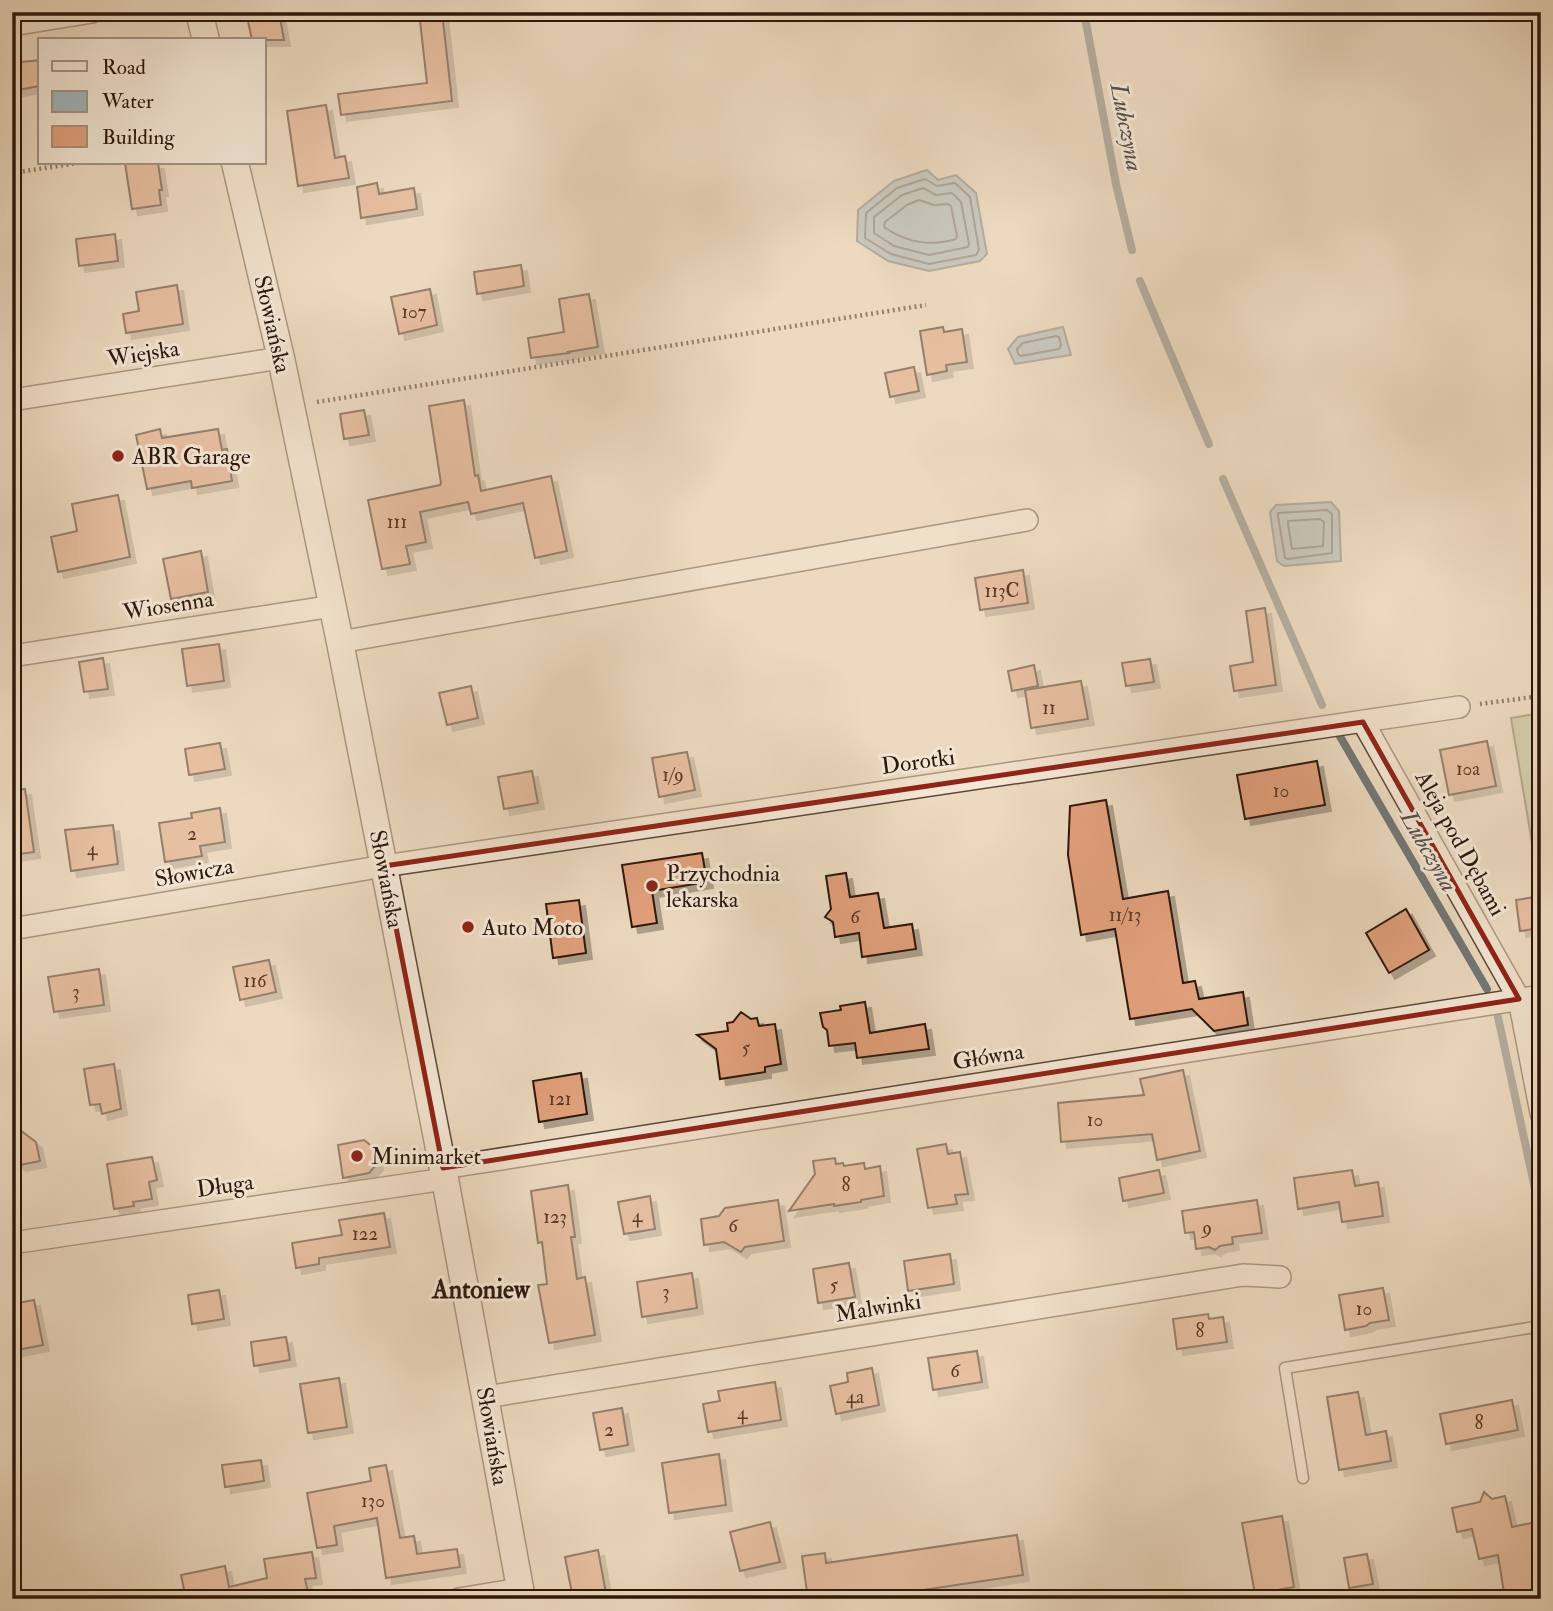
<svg xmlns="http://www.w3.org/2000/svg" width="1553" height="1611" font-family="'IM FELL Double Pica',serif">
	<style>
		.green { fill: #b9bf91; stroke: #736b4e; stroke-width: 2 }
		.water { fill: #a0b7be; stroke: #727776; stroke-width: 2 }
		.lines { fill: none; stroke-linecap: round; stroke-linejoin: round }
		.shore { stroke: #666764; stroke-width: 2 }
		.stream { stroke: #727776; stroke-width: 8 }
		.building { fill: #e1a07b; stroke: #2d170a; stroke-width: 2; filter: url(#shadow) }
		.service-casing { stroke: #5d4837; stroke-width: 13 }
		.minor-casing { stroke: #5d4837; stroke-width: 24 }
		.tertiary-casing { stroke: #5d4837; stroke-width: 29 }
		.path { stroke: #2d170a; stroke-width: 4.5; stroke-dasharray: 2 3.5; stroke-linecap: butt }
		.service { stroke: #f3e6d5; stroke-width: 10 }
		.minor { stroke: #f3e6d5; stroke-width: 21 }
		.tertiary { stroke: #f3e6d5; stroke-width: 26 }
		.marked { fill: none; stroke: #8f2418; stroke-width: 5; stroke-linejoin: round }
		.poi-dot { fill: #8f2418; stroke: #f3e6d5; stroke-width: 2.5 }
		.labels { text-anchor: middle; stroke-width: 6; stroke-linejoin: round; paint-order: stroke }
		.number-label { font-size: 19px; fill: #5a3926 }
		.street-label { font-size: 23px; fill: #2d170a; stroke: #f3e6d5 }
		.poi-label { font-size: 23px; fill: #2d170a; stroke: #f3e6d5; text-anchor: start }
		.water-label { font-size: 24px; font-style: italic; fill: #554f49; stroke: #f3e6d5 }
		.quarter-label { font-size: 26px; font-weight: bold; fill: #2d170a; stroke: #f3e6d5 }
	</style>
	<defs>
		<filter id="shadow"><feDropShadow dx="6" dy="6" stdDeviation="0" flood-color="#0004"/></filter>
	</defs>
	<rect width="100%" height="100%" fill="#ecd9bf"/>
	<filter id="stains"><feTurbulence type="fractalNoise" baseFrequency=".00286" numOctaves="4"/><feColorMatrix values="0 0 0 0 .2 0 0 0 0 .09 0 0 0 0 .02 0 0 0 .5 -.17"/></filter>
	<radialGradient id="worn" r=".72"><stop offset=".6" stop-color="#630" stop-opacity="0"/><stop offset="1" stop-color="#630" stop-opacity=".3"/></radialGradient>
	<!-- green -->
	<polygon class="green" points="1541,713 1541,842 1532,843 1511,718"/>
	<!-- water -->
	<g class="water">
		<polygon points="927,170 938,180 956,175 976,193 987,254 980,261 929,271 888,261 857,241 858,210 894,181"/>
		<polygon points="1063,327 1071,355 1015,364 1008,349 1018,337"/>
		<polygon points="1331,502 1339,511 1341,561 1284,566 1277,561 1270,512 1276,505"/>
	</g>
	<g class="lines">
		<!-- shore -->
		<g class="shore">
			<polygon points="925,179 937,186 955,183 970,197 979,250 976,255 929,264 891,254 865,238 866,213 897,188"/>
			<polygon points="923,188 936,195 952,193 961,202 969,244 968,247 929,255 894,246 874,233 874,217 902,195"/>
			<path d="M919 200 934 205 948 204 951 206 957 236 956 239C930 247 907 243 884 227L885 222 907 205Z"/>
			<polygon points="1056,336 1059,337 1061,345 1059,349 1021,356 1018,354 1017,349 1023,343"/>
			<polygon points="1327,510 1332,514 1332,553 1288,559 1285,558 1278,516 1278,513"/>
			<polygon points="1320,519 1324,522 1323,546 1292,549 1288,524 1288,521"/>
		</g>
		<!-- stream -->
		<g class="stream">
			<polyline points="1084,12 1116,184 1132,250"/>
			<polyline points="1140,281 1209,444"/>
			<polyline points="1223,479 1322,705"/>
			<polyline points="1338,733 1487,989"/>
			<polyline points="1498,1017 1541,1217"/>
		</g>
	</g>
	<!-- building -->
	<g class="building">
		<polygon points="246,12 279,12 284,40 252,40"/>
		<polygon points="419,12 442,12 452,101 341,115 338,94 427,83"/>
		<polygon points="40,60 40,86 12,91 12,63"/>
		<polygon points="326,105 335,158 345,156 349,178 298,186 287,111"/>
		<polygon points="125,163 158,163 162,190 159,190 161,205 132,209"/>
		<polygon points="377,183 379,194 414,188 417,209 361,218 357,187"/>
		<polygon points="115,234 118,261 79,266 76,239"/>
		<polygon points="521,265 524,286 477,294 474,272"/>
		<polygon points="177,285 183,324 126,333 123,314 139,311 136,292"/>
		<polygon points="430,289 437,325 399,334 391,297"/>
		<polygon points="589,294 598,347 568,352 569,353 531,358 528,338 564,332 559,299"/>
		<polygon points="943,327 944,332 962,329 967,362 946,365 947,371 927,375 920,331"/>
		<polygon points="914,367 919,391 890,397 885,373"/>
		<polygon points="464,400 475,476 478,475 481,491 551,476 567,551 535,558 523,503 471,514 468,502 420,512 426,542 406,546 410,564 382,569 368,500 440,485 441,483 429,406"/>
		<polygon points="364,410 369,435 344,439 340,414"/>
		<polygon points="160,429 162,438 218,429 222,450 227,449 232,481 192,488 191,481 147,489 136,435"/>
		<polygon points="118,495 130,557 58,572 51,537 77,531 72,504"/>
		<polygon points="201,551 208,592 171,599 163,559"/>
		<polygon points="1023,570 1028,603 980,610 975,578"/>
		<polygon points="1265,608 1276,685 1234,691 1230,666 1253,662 1246,611"/>
		<polygon points="219,644 224,681 187,686 182,649"/>
		<polygon points="103,658 108,689 84,692 79,662"/>
		<polygon points="1150,659 1154,682 1126,686 1122,663"/>
		<polygon points="1034,665 1038,686 1012,691 1008,671"/>
		<polygon points="1081,681 1088,719 1031,728 1025,690"/>
		<polygon points="471,686 478,718 447,725 439,693"/>
		<polygon points="1487,741 1496,786 1449,795 1440,750"/>
		<polygon points="220,743 225,769 189,775 185,749"/>
		<polygon points="687,752 695,790 659,797 652,758"/>
		<polygon points="1317,761 1325,805 1245,819 1237,775"/>
		<polygon points="532,771 538,803 504,809 498,777"/>
		<polygon points="25,789 34,852 12,855 12,790"/>
		<polygon points="1106,800 1123,899 1168,891 1183,983 1195,981 1199,999 1243,992 1248,1025 1214,1031 1192,1009 1130,1019 1115,929 1081,935 1068,855 1070,806"/>
		<polygon points="220,808 225,842 200,846 202,856 165,862 159,823 192,818 191,813"/>
		<polygon points="113,825 118,864 71,871 65,830"/>
		<polygon points="702,853 707,882 652,891 657,923 632,927 622,865"/>
		<polygon points="846,873 850,897 878,893 884,928 912,924 916,949 862,957 859,933 835,937 833,922 825,917 831,909 826,876"/>
		<polygon points="1541,896 1541,928 1520,931 1516,900"/>
		<polygon points="579,900 586,953 553,958 546,904"/>
		<polygon points="1406,909 1429,950 1389,973 1366,933"/>
		<polygon points="269,960 276,992 240,1000 233,967"/>
		<polygon points="99,969 104,1005 54,1012 48,977"/>
		<polygon points="865,1002 870,1033 925,1024 929,1049 857,1058 855,1043 829,1046 827,1030 823,1027 820,1013 841,1010 840,1006"/>
		<polygon points="741,1012 751,1019 757,1018 759,1026 775,1024 781,1064 765,1067 765,1072 720,1079 716,1049 697,1035 728,1031 727,1023 733,1022"/>
		<polygon points="114,1064 121,1109 102,1114 100,1104 90,1105 84,1069"/>
		<polygon points="1183,1070 1200,1151 1157,1160 1152,1134 1061,1142 1058,1103 1144,1095 1140,1079"/>
		<polygon points="581,1073 587,1114 539,1122 533,1081"/>
		<polygon points="12,1124 36,1142 40,1161 20,1165 12,1159"/>
		<polygon points="364,1140 374,1148 377,1164 369,1173 343,1178 338,1145"/>
		<polygon points="946,1144 948,1154 960,1152 968,1194 955,1195 957,1204 928,1208 917,1149"/>
		<polygon points="152,1157 157,1180 149,1182 152,1199 133,1202 134,1206 114,1209 107,1164"/>
		<polygon points="835,1158 836,1164 843,1163 844,1166 864,1163 865,1169 880,1166 884,1196 861,1200 861,1202 834,1206 834,1204 789,1211 815,1174 813,1161"/>
		<polygon points="1159,1170 1164,1193 1123,1201 1119,1178"/>
		<polygon points="1352,1170 1355,1186 1378,1182 1383,1216 1342,1222 1339,1202 1298,1209 1294,1178"/>
		<polygon points="568,1185 575,1237 571,1237 577,1279 585,1277 595,1335 549,1343 538,1285 547,1284 542,1242 538,1243 531,1191"/>
		<polygon points="650,1196 655,1229 624,1234 618,1202"/>
		<polygon points="778,1200 784,1241 745,1247 741,1252 724,1242 704,1245 701,1219 719,1216 725,1208"/>
		<polygon points="1257,1200 1262,1233 1232,1237 1233,1244 1220,1246 1215,1250 1209,1247 1196,1249 1194,1232 1185,1233 1182,1211"/>
		<polygon points="384,1213 390,1247 319,1258 319,1264 296,1268 292,1243 342,1235 339,1220"/>
		<polygon points="950,1254 954,1284 908,1291 904,1261"/>
		<polygon points="849,1263 855,1297 818,1303 813,1269"/>
		<polygon points="692,1273 697,1308 642,1317 637,1282"/>
		<polygon points="1383,1288 1389,1320 1370,1323 1366,1326 1345,1330 1339,1295"/>
		<polygon points="219,1290 224,1319 192,1324 188,1295"/>
		<polygon points="34,1300 43,1345 12,1351 12,1304"/>
		<polygon points="1208,1314 1209,1319 1223,1317 1227,1342 1177,1349 1173,1319"/>
		<polygon points="286,1337 290,1360 254,1366 251,1342"/>
		<polygon points="977,1351 982,1382 933,1390 928,1358"/>
		<polygon points="872,1368 879,1405 836,1414 830,1386 848,1382 847,1373"/>
		<polygon points="339,1378 347,1427 308,1433 300,1384"/>
		<polygon points="775,1382 781,1420 708,1432 703,1404 720,1401 718,1391"/>
		<polygon points="1358,1392 1366,1435 1386,1431 1391,1461 1339,1470 1327,1397"/>
		<polygon points="1512,1400 1518,1430 1446,1444 1440,1414"/>
		<polygon points="622,1408 628,1445 600,1450 593,1413"/>
		<polygon points="719,1454 726,1505 669,1513 662,1463"/>
		<polygon points="261,1460 264,1481 225,1487 222,1465"/>
		<polygon points="386,1465 400,1538 414,1536 417,1554 457,1549 460,1567 386,1578 377,1518 334,1526 337,1545 317,1548 307,1493 371,1481 369,1468"/>
		<polygon points="1484,1492 1492,1499 1505,1496 1512,1527 1541,1521 1541,1599 1505,1599 1498,1555 1479,1559 1472,1529 1457,1532 1452,1508 1480,1502"/>
		<polygon points="1282,1516 1294,1587 1255,1594 1242,1523"/>
		<polygon points="770,1522 780,1562 740,1571 730,1532"/>
		<polygon points="1017,1535 1023,1575 863,1599 808,1599 802,1556 825,1553 826,1563"/>
		<polygon points="598,1550 607,1599 573,1599 565,1557"/>
		<polygon points="312,1552 316,1578 305,1579 308,1593 272,1599 186,1599 181,1575 225,1566 229,1587 267,1578 264,1559"/>
		<polygon points="1367,1554 1373,1584 1349,1588 1344,1558"/>
	</g>
	<g class="lines">
		<!-- service casing -->
		<g class="service-casing">
			<polyline id="service" points="1303,1478 1285,1368 1541,1326"/>
		</g>
		<!-- minor casing -->
		<g class="minor-casing">
			<g id="minor">
				<polyline points="12,25 92,12"/>
				<polyline points="12,400 281,358"/>
				<polyline points="340,642 1027,520"/>
				<polyline points="12,656 333,606"/>
				<polyline points="1363,722 1519,999 1541,1113"/>
				<polyline points="12,929 384,866 1459,707"/>
				<polyline points="443,1168 1541,996"/>
				<polyline points="12,1243 445,1179"/>
				<polyline points="486,1397 1243,1275 1280,1277"/>
				<polyline points="459,1599 520,1589"/>
			</g>
		</g>
		<!-- tertiary casing -->
		<g class="tertiary-casing">
			<g id="tertiary">
				<polyline points="199,12 206,40"/>
				<polyline points="235,163 281,358 340,642 445,1179 522,1599"/>
			</g>
		</g>
		<!-- path -->
		<g class="path">
			<polyline points="12,173 78,163"/>
			<polyline points="317,402 926,305"/>
			<polyline points="1480,704 1541,696"/>
		</g>
		<!-- service -->
		<use href="#service" class="service"/>
		<!-- minor -->
		<use href="#minor" class="minor"/>
		<!-- tertiary -->
		<use href="#tertiary" class="tertiary"/>
	</g>
	<!-- marked area -->
	<path d="M0 0H1553V1611H0ZM1363 722 1519 999 443 1168 384 866Z" fill="#ecd9bf" fill-opacity=".55" fill-rule="evenodd"/>
	<path class="marked" d="M1363 722 1519 999 443 1168 384 866Z"/>
	<!-- markers -->
	<g class="poi-dot">
		<circle cx="118" cy="456" r="7"/>
		<circle cx="652" cy="886" r="7"/>
		<circle cx="468" cy="927" r="7"/>
		<circle cx="357" cy="1156" r="7"/>
	</g>
	<g class="labels">
		<!-- number labels -->
		<g class="number-label">
			<text x="414" y="318">107</text>
			<text x="397" y="528">111</text>
			<text x="1002" y="597">113C</text>
			<text x="1049" y="714">11</text>
			<text x="1468" y="775">10a</text>
			<text x="673" y="781">1/9</text>
			<text x="1281" y="797">10</text>
			<text x="192" y="840">2</text>
			<text x="92" y="855">4</text>
			<text x="1125" y="921">11/13</text>
			<text x="855" y="923">6</text>
			<text x="255" y="987">116</text>
			<text x="76" y="998">3</text>
			<text x="746" y="1054">5</text>
			<text x="560" y="1105">121</text>
			<text x="1095" y="1126">10</text>
			<text x="846" y="1191">8</text>
			<text x="637" y="1222">4</text>
			<text x="555" y="1223">123</text>
			<text x="733" y="1232">6</text>
			<text x="1207" y="1234">9</text>
			<text x="365" y="1240">122</text>
			<text x="834" y="1291">5</text>
			<text x="666" y="1298">3</text>
			<text x="1364" y="1315">10</text>
			<text x="1200" y="1337">8</text>
			<text x="955" y="1377">6</text>
			<text x="855" y="1403">4a</text>
			<text x="742" y="1419">4</text>
			<text x="1479" y="1429">8</text>
			<text x="609" y="1436">2</text>
			<text x="373" y="1507">130</text>
		</g>
		<!-- street labels -->
		<g class="street-label">
			<text transform="translate(273 324) rotate(77)" y="8">Słowiańska</text>
			<text transform="translate(143 353) rotate(-9)" y="8">Wiejska</text>
			<text transform="translate(168 605) rotate(-9)" y="8">Wiosenna</text>
			<text transform="translate(918 761) rotate(-8)" y="8">Dorotki</text>
			<text transform="translate(1461 843) rotate(61)" y="8">Aleja pod Dębami</text>
			<text transform="translate(194 872) rotate(-10)" y="8">Słowicza</text>
			<text transform="translate(387 879) rotate(79)" y="8">Słowiańska</text>
			<text transform="translate(988 1056) rotate(-9)" y="8">Główna</text>
			<text transform="translate(225 1185) rotate(-8)" y="8">Długa</text>
			<text transform="translate(878 1307) rotate(-9)" y="8">Malwinki</text>
			<text transform="translate(493 1436) rotate(80)" y="8">Słowiańska</text>
		</g>
		<!-- poi labels -->
		<g class="poi-label">
			<text x="132" y="464">ABR Garage</text>
			<text x="666" y="881">Przychodnia<tspan x="666" dy="26">lekarska</tspan></text>
			<text x="482" y="935">Auto Moto</text>
			<text x="371" y="1164">Minimarket</text>
		</g>
		<!-- water labels -->
		<g class="water-label">
			<text transform="translate(1127 127) rotate(79)" y="8">Lubczyna</text>
			<text transform="translate(1429 851) rotate(60)" y="8">Lubczyna</text>
		</g>
		<!-- quarter labels -->
		<g class="quarter-label">
			<text x="481" y="1298">Antoniew</text>
		</g>
	</g>
	<!-- margin -->
	<rect width="1553" height="1611" fill="none" stroke="#ecd9bf" stroke-width="42"/>
	<rect x="14" y="14" width="1525" height="1583" fill="none" stroke="#2d170a" stroke-width="3.5"/>
	<rect x="21" y="21" width="1511" height="1569" fill="none" stroke="#2d170a" stroke-width="2"/>
	<!-- legend -->
	<rect x="38" y="38" width="228" height="126" fill="#f3e6d5" stroke="#a49384" stroke-width="2"/>
	<rect x="52" y="61" width="35" height="10" fill="#f3e6d5" stroke="#a49384" stroke-width="2"/>
	<text x="102" y="74" font-size="21" fill="#2d170a">Road</text>
	<rect x="52" y="91" width="35" height="21" fill="#a0b7be" stroke="#a49384" stroke-width="2"/>
	<text x="102" y="108" font-size="21" fill="#2d170a">Water</text>
	<rect x="52" y="126" width="35" height="21" fill="#e1a07b" stroke="#a49384" stroke-width="2"/>
	<text x="102" y="144" font-size="21" fill="#2d170a">Building</text>
	<rect width="100%" height="100%" filter="url(#stains)"/>
	<rect width="100%" height="100%" fill="url(#worn)"/>
</svg>
